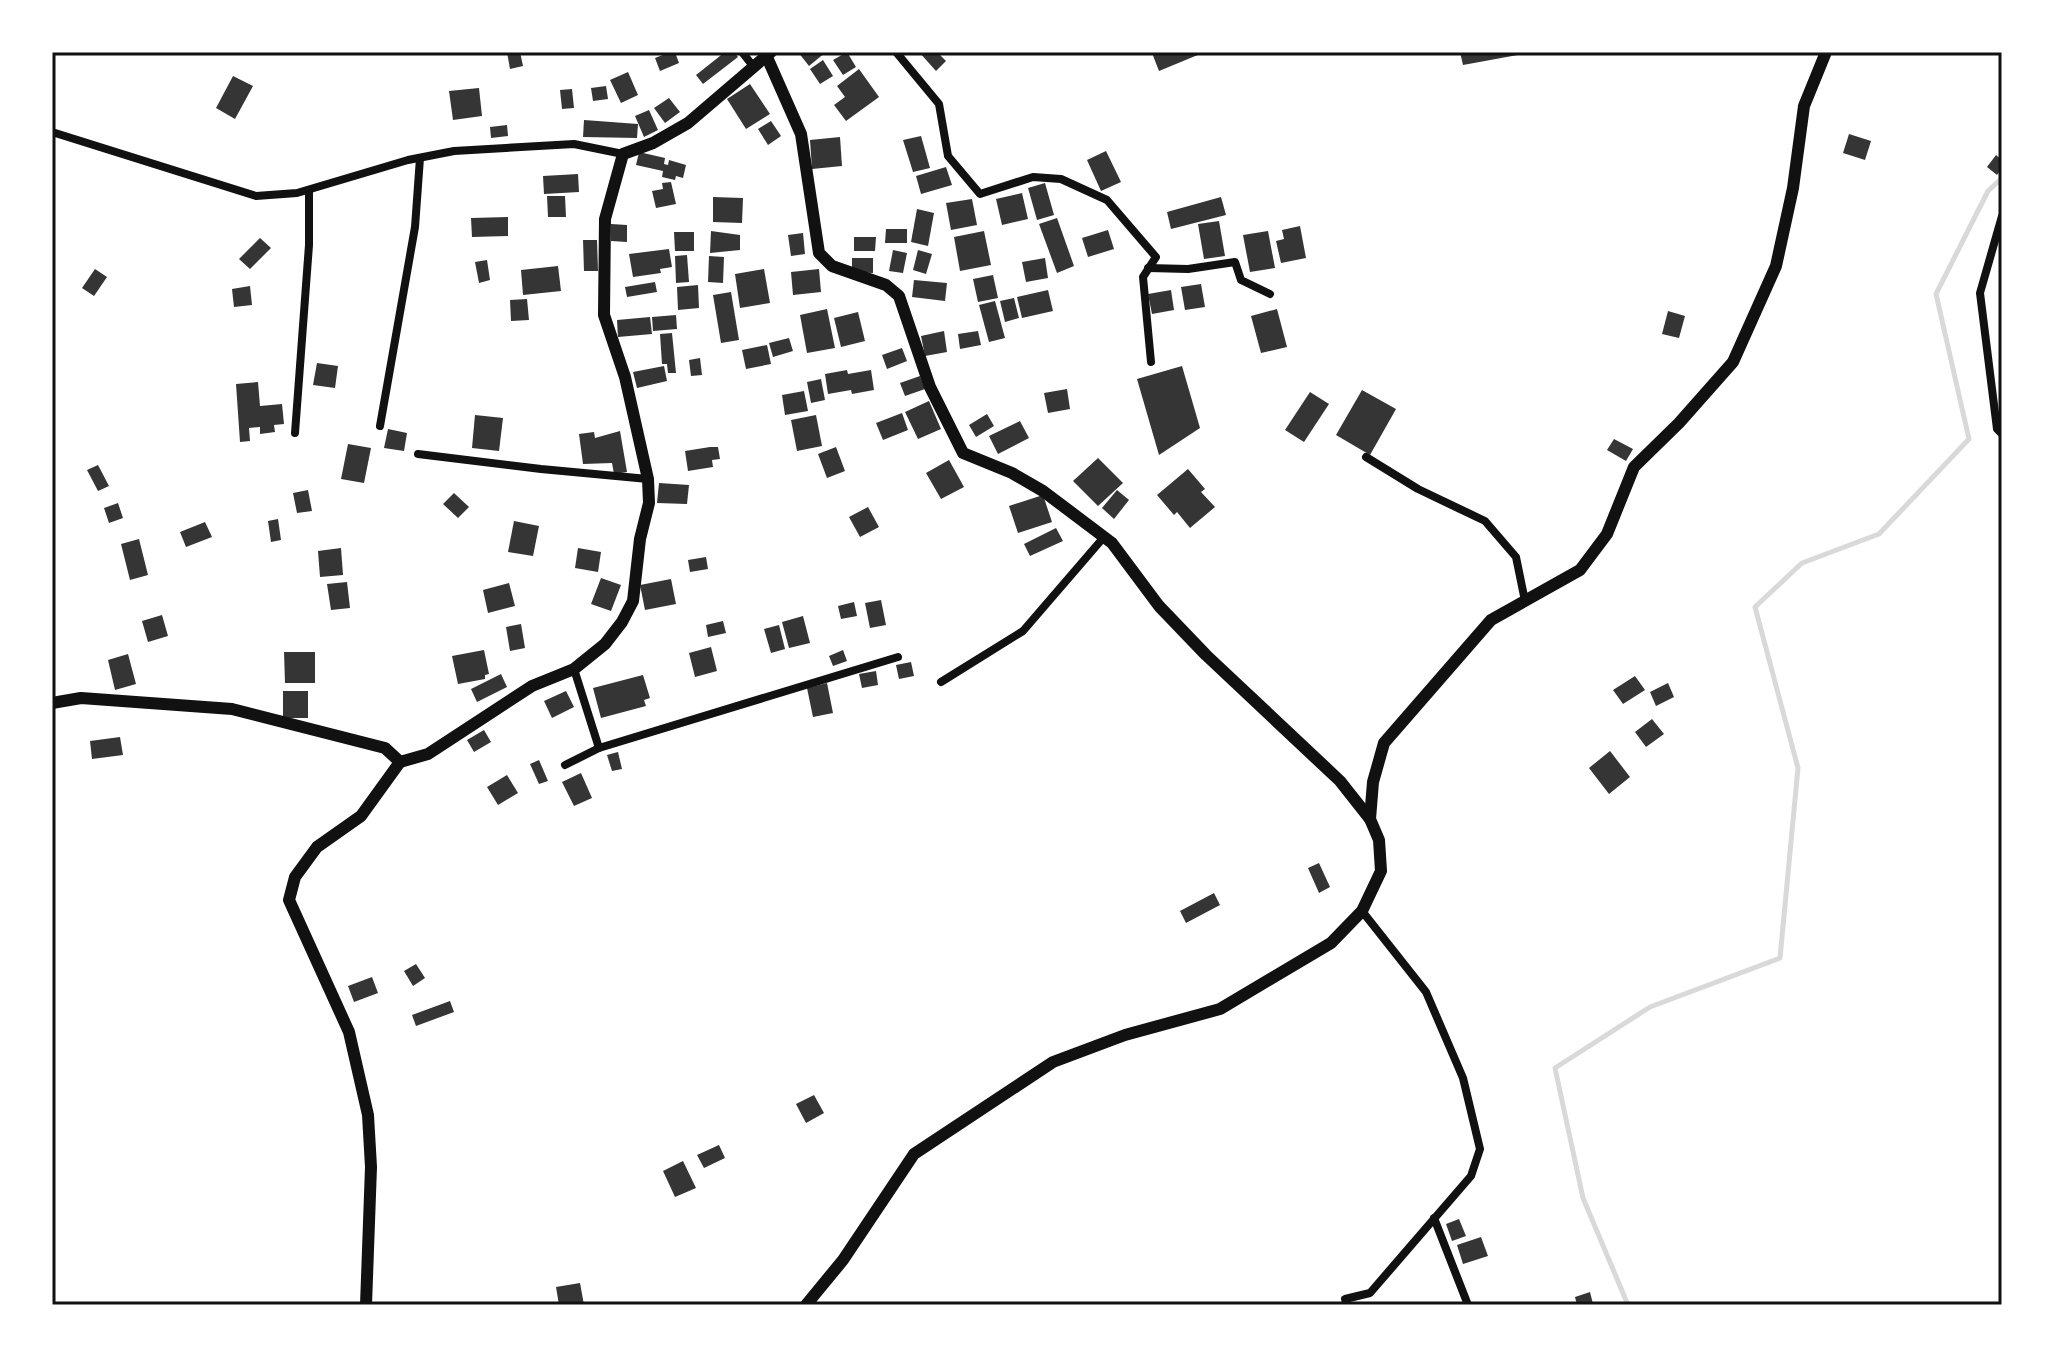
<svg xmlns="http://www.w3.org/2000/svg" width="2054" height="1357" font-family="'PT Sans Narrow',sans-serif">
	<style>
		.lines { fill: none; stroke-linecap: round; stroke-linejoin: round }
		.stream { stroke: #d9d9d9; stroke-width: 5 }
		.building { fill: #353535 }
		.minor { stroke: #111; stroke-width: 8 }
		.tertiary { stroke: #111; stroke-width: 12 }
		.neatline { fill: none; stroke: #111; stroke-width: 3 }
	</style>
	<rect width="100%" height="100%" fill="#fff"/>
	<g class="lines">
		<!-- stream -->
		<polyline class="stream" points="1628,1305 1583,1198 1555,1068 1650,1007 1780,958 1798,768 1755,607 1802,563 1879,534 1969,439 1936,294 1988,191 2002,178"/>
	</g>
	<!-- building -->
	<g class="building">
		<polygon points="507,52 520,52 523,66 510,69"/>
		<polygon points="670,52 675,52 679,63 660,71 655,58"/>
		<polygon points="725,52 734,52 738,57 703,84 696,75"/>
		<polygon points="798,52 826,52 809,66"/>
		<polygon points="847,52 856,67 843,75 833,60"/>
		<polygon points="919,52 937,52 946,61 936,71"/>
		<polygon points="1205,52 1159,71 1152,53 1154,52"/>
		<polygon points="1460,52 1523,52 1523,54 1463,65"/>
		<polygon points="823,60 833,76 820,84 810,69"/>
		<polygon points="859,69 879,97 846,121 834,105 845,97 837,86"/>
		<polygon points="628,72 638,95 621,103 610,80"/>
		<polygon points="233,76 253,86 235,119 216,108"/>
		<polygon points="750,84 770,114 746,129 727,99"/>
		<polygon points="606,86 608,99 593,101 591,88"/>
		<polygon points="479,88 482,116 453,120 449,91"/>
		<polygon points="572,89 574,108 562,109 560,90"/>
		<polygon points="669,98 680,112 665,123 654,108"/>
		<polygon points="649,110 658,130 644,137 635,116"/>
		<polygon points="584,120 638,124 637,138 583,137"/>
		<polygon points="771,121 781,136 768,145 758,129"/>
		<polygon points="507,125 508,136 491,138 490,127"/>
		<polygon points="1849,134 1871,141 1865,160 1843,153"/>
		<polygon points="921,136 930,168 913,172 903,140"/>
		<polygon points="840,137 842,166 812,169 810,140"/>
		<polygon points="1106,151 1121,182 1101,191 1087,160"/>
		<polygon points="639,152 665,158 664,164 668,165 669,160 686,165 683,178 676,176 675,180 662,177 663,171 636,165"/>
		<polygon points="1996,155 2002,160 2002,168 1997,175 1987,167"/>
		<polygon points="946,167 952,185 921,194 916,176"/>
		<polygon points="578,174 579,192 544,194 543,176"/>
		<polygon points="671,182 676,204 656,208 652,191 663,189 662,183"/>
		<polygon points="1045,183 1054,215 1037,220 1028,188"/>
		<polygon points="1022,193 1028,219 1002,225 996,199"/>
		<polygon points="547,196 565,196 566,217 548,217"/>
		<polygon points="713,197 743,198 742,223 713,222"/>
		<polygon points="1221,197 1226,215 1171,229 1167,212"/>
		<polygon points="972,199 977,225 951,230 946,203"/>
		<polygon points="917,209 934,213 928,246 911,242"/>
		<polygon points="508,217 508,236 472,237 471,218"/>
		<polygon points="1057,218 1074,266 1057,273 1039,224"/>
		<polygon points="1219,221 1225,256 1204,259 1198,224"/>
		<polygon points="611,224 627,225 627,242 611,241"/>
		<polygon points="1300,226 1306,258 1281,263 1276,241 1284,239 1282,230"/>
		<polygon points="886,229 907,229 907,243 885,243"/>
		<polygon points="1108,230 1114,249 1088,257 1082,238"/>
		<polygon points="711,231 740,235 740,250 710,253"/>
		<polygon points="984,231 991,265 960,271 954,237"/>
		<polygon points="1268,231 1275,268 1250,272 1243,235"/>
		<polygon points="674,232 694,232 694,251 675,251"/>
		<polygon points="803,233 805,254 791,256 788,235"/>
		<polygon points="854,237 876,237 875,251 854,251"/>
		<polygon points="260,238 271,248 250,269 239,259"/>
		<polygon points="583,240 597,240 598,271 584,271"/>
		<polygon points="669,249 672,267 660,269 661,273 633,277 629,254"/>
		<polygon points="893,250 907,253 903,273 889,271"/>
		<polygon points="918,250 932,254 926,274 913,270"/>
		<polygon points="687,255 689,282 676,283 675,256"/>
		<polygon points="709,256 724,257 723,283 708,282"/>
		<polygon points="852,258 873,258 873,273 852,272"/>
		<polygon points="1045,258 1048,278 1026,282 1022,262"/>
		<polygon points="487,260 490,280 479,283 475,262"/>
		<polygon points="558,266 561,291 523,295 521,270"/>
		<polygon points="95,269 107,277 94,296 82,288"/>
		<polygon points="764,269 770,303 740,308 735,274"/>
		<polygon points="819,269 821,292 793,295 791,272"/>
		<polygon points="993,275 998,298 978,302 973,279"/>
		<polygon points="914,280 947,283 945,301 912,297"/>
		<polygon points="655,282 657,292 627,297 625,287"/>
		<polygon points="1201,284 1205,307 1185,310 1181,287"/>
		<polygon points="698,285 699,308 678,310 677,287"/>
		<polygon points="250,286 252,305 234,307 232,289"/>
		<polygon points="1048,290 1053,311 1022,318 1017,297"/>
		<polygon points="1171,290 1174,310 1152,314 1148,294"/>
		<polygon points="731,292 739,340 721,343 713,295"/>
		<polygon points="1014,298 1019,318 1005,322 1000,301"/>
		<polygon points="527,299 529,320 511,321 510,300"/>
		<polygon points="995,301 1005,338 989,342 979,305"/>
		<polygon points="827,309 835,348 807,353 800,315"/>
		<polygon points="1277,309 1287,347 1261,353 1251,316"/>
		<polygon points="1668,311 1685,316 1679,338 1662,334"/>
		<polygon points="858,312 865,341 841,347 834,318"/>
		<polygon points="676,315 677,329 653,331 652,317"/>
		<polygon points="650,317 652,334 618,337 617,320"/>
		<polygon points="944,331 947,352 925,356 921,336"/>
		<polygon points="978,331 981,345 960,349 958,334"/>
		<polygon points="672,333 676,373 668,373 667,364 662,364 660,334"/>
		<polygon points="789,338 793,351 773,357 769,343"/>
		<polygon points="767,345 771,364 746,369 742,350"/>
		<polygon points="902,348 907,361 887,369 882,355"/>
		<polygon points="700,358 702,375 691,376 689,360"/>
		<polygon points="317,363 338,366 335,388 313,385"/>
		<polygon points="664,366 667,381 637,388 633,372"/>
		<polygon points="1182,366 1200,428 1159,455 1137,379"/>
		<polygon points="847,370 848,374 871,370 874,390 852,394 851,390 828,394 825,374"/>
		<polygon points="920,376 925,389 905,396 900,383"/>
		<polygon points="821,379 825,400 811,403 807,382"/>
		<polygon points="258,382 260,406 282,404 284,424 274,425 275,432 260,434 260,427 249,428 250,441 240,442 236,384"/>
		<polygon points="1067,389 1070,409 1048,413 1044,393"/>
		<polygon points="1362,390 1396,409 1370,455 1336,435"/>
		<polygon points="804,391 808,411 785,415 782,395"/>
		<polygon points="1310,392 1329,404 1304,442 1285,430"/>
		<polygon points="929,401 941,429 918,439 905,412"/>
		<polygon points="902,413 908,430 883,440 876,423"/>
		<polygon points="987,414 994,426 976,437 969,425"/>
		<polygon points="475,415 503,418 499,451 472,448"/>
		<polygon points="816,415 822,446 797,451 791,420"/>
		<polygon points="1020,421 1029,438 998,454 989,436"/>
		<polygon points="388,429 407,433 404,451 384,448"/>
		<polygon points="620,431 627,472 614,474 612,463 583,464 579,434 594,432 595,438"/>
		<polygon points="1614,439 1633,449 1626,461 1607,450"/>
		<polygon points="348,444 371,448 364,483 341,479"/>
		<polygon points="710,447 718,447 720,459 712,460 713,467 688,471 685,451"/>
		<polygon points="836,447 845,471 827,478 818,454"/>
		<polygon points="1098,458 1123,483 1098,506 1073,481"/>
		<polygon points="949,460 964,487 941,499 926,473"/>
		<polygon points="98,465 109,486 98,491 87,470"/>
		<polygon points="1188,469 1205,489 1201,492 1215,507 1190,528 1177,512 1174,515 1157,495"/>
		<polygon points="659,483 689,485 687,504 657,503"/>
		<polygon points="308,490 312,511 297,513 293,493"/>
		<polygon points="1117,490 1129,500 1114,519 1102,508"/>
		<polygon points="454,493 469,507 458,518 443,504"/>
		<polygon points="1043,495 1052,522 1018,533 1009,506"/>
		<polygon points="118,503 123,518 109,523 104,508"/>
		<polygon points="868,507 879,527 860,537 849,517"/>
		<polygon points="278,519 281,540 271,542 268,521"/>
		<polygon points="514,521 539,526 533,556 508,552"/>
		<polygon points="205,522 212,537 186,547 180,532"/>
		<polygon points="1056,528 1063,541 1030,556 1024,544"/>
		<polygon points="139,539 148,575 130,580 121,544"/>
		<polygon points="341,548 343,575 320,577 318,551"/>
		<polygon points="578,548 601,552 598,572 575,568"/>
		<polygon points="706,557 708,569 690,572 688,560"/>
		<polygon points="601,578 621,585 611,611 591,604"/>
		<polygon points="671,579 676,604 645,610 640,585"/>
		<polygon points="347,582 350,608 331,610 327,584"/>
		<polygon points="509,583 515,606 488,613 483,590"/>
		<polygon points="881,600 886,625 870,628 865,603"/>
		<polygon points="854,602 857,616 841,619 838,606"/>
		<polygon points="162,615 168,636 148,642 142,621"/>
		<polygon points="803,616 810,643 789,648 782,622"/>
		<polygon points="723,621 726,633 708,637 706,625"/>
		<polygon points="521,624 525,648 510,651 506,627"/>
		<polygon points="779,625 785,649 771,653 764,629"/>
		<polygon points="711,647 717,671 695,677 689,653"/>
		<polygon points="484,650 489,674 485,675 485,679 458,684 452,656"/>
		<polygon points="843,650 847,661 833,666 829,656"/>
		<polygon points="284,652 315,652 315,683 285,683"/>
		<polygon points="128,654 136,684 115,690 108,660"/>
		<polygon points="911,662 914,676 899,679 896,665"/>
		<polygon points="876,671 878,685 862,688 859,674"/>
		<polygon points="501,674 507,687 477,702 471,689"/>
		<polygon points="643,675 650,698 644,700 646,706 601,718 593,688"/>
		<polygon points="1635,676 1645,690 1623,704 1613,690"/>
		<polygon points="827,683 833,713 813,717 807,688"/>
		<polygon points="1668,683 1674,697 1656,706 1650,692"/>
		<rect x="283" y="691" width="25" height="27"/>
		<polygon points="566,691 574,707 552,718 544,701"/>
		<polygon points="1652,719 1664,734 1646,747 1635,732"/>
		<polygon points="484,730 491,742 474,752 467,740"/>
		<polygon points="120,737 123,755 92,759 90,741"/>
		<polygon points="1610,751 1630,777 1609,794 1589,768"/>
		<polygon points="618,752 622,769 612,771 607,755"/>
		<polygon points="539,760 548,781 539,784 530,764"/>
		<polygon points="581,773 592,798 574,806 562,782"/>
		<polygon points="507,775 518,793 498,805 487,787"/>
		<polygon points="1319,863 1330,887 1319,893 1308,868"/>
		<polygon points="1214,893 1220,905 1186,923 1180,911"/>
		<polygon points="416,964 425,978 413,986 404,971"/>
		<polygon points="372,977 378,993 354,1002 348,986"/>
		<polygon points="450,1001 454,1012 416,1026 412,1015"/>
		<polygon points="814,1095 824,1113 806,1123 796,1104"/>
		<polygon points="719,1145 725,1158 704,1168 697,1155"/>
		<polygon points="683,1161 696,1188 675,1197 663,1171"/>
		<polygon points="1459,1219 1466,1236 1452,1241 1446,1224"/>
		<polygon points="1481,1237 1488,1256 1463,1264 1457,1245"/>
		<polygon points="580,1283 584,1305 559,1305 556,1287"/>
		<polygon points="1590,1292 1593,1304 1577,1305 1575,1297"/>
	</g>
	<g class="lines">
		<!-- minor -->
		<g class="minor">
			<polyline points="742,52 753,66"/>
			<polyline points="896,52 939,104 948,156 980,194 1033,177 1061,179 1107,200 1156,257 1143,277 1151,362"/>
			<polyline points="52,132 256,196 297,193 408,160 454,151 574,144 623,154"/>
			<polyline points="2002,216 1980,293 1997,429 2002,434"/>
			<polyline points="1148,268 1188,269 1235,262 1241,280 1270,294"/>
			<polyline points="380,426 415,227 420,158"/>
			<polyline points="295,433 309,245 309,190"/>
			<polyline points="418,454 541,469 648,479"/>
			<polyline points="1366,457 1418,489 1485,521 1516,557 1525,601"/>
			<polyline points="574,669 599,748"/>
			<polyline points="941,682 1023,631 1104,537"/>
			<polyline points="565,765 599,748 898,657"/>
			<polyline points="1434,1218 1468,1305"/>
			<polyline points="1347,1305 1345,1299 1370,1293 1471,1176 1480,1149 1463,1078 1426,992 1362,911"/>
		</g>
		<!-- tertiary -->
		<g class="tertiary">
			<polyline points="766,55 801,134 819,253 832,266 886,285 899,296 930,387 963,453 1012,473 1043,491 1112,543 1159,606 1206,655 1340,781 1370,819"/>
			<polyline points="52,703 81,698 232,709 385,748 400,762"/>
			<polyline points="400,762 428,754 532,686 574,669 605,644 622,622 633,601 640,539 649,503 648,479 625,377 604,315 605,219 623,154 653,143 688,123 771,52"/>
			<polyline points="366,1305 371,1167 368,1115 349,1032 289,900 295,877 317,847 361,816 400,762"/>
			<polyline points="806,1305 843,1260 914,1154 1053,1062 1125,1035 1220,1009 1331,943 1362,911 1381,871 1379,840 1370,819 1373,782 1384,743 1491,620 1580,570 1607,534 1634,467 1679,423 1733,362 1776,266 1793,188 1804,106 1826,52"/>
		</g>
	</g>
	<!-- border -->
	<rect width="2054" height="1357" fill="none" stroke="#ffffff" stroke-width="108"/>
	<rect x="54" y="54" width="1946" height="1249" class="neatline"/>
</svg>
